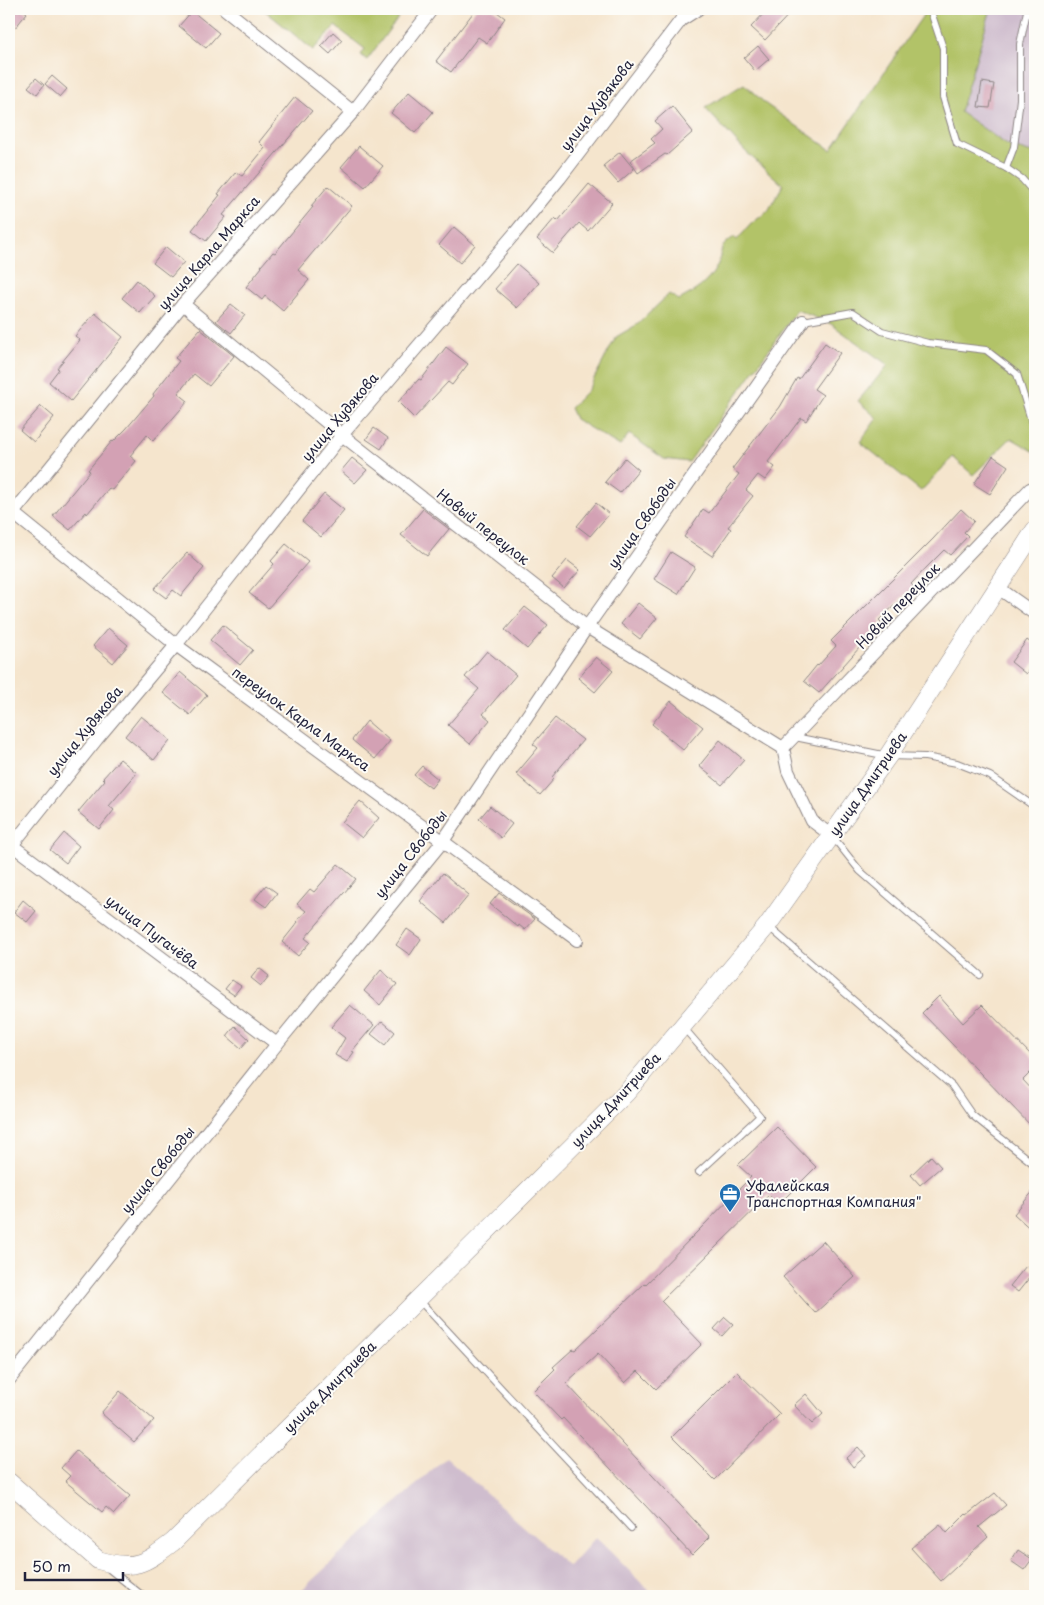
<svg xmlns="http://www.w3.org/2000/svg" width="1044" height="1605" font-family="'Playpen Sans',sans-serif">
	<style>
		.industrial { fill: #cfbdce }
		.green { fill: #b2c367; stroke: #6a7251 }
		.building { fill: #d3a1b4 }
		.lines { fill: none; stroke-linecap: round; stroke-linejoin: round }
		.lane-casing { stroke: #8c8484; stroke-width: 8 }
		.street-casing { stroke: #8c8484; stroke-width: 14 }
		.secondary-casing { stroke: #8c8484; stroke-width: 19 }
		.lane { stroke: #fff; stroke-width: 6 }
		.street { stroke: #fff; stroke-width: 12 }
		.secondary { stroke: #fff; stroke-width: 18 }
		.labels { text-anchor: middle; stroke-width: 4; stroke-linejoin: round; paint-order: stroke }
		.street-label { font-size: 14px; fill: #22223b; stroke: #fdfcf7 }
		.poi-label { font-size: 14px; fill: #22223b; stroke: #fdfcf7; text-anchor: start }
	</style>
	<rect width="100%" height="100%" fill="#fdfcf7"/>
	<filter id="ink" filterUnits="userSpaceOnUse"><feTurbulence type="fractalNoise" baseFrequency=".02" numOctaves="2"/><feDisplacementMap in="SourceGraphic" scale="10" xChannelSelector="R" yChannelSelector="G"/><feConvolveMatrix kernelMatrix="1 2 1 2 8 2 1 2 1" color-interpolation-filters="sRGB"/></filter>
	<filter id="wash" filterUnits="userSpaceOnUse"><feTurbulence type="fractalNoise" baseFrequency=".0096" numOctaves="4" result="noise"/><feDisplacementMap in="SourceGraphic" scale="20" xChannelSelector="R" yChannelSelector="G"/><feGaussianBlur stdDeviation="1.12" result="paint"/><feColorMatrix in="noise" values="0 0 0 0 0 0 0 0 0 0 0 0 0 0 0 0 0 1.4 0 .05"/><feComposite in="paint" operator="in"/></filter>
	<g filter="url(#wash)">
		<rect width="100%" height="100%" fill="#f5e5cd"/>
		<!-- industrial -->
		<g class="industrial">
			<polygon points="991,9 1035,9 1035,154 1007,145 960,112"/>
			<polygon points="446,1457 569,1567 596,1537 654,1596 295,1596"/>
		</g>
		<!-- green -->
		<g class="green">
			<polygon points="263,9 402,9 400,15 367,60 361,55 365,49 335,26 313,50"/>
			<path d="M925 9H991L960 112 1007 145 1035 154V452L1011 438 973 475 953 457 921 491 860 442 877 418 858 401 888 365 831 324 797 310 689 462 664 459 629 434 620 446 575 419 570 408 588 390 616 337 638 324 669 294 679 300C695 291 708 284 717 266 725 250 715 250 734 237L737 240 751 224 768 211 783 185 745 151 705 108 744 84 767 105 831 150 926 11Z"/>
		</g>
		<g id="blocks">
			<!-- building -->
			<g class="building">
				<polygon points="9,9 22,9 27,13 15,28 9,23"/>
				<polygon points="476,9 493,9 505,18 487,43 478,37 451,72 436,61"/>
				<polygon points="768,9 794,9 765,40 751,27"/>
				<polygon points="192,11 219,33 206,48 179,26"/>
				<polygon points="333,32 342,40 330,54 321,46"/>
				<polygon points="758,46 769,59 755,71 744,58"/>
				<polygon points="52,76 67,89 60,97 45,84"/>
				<polygon points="36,78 44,85 37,94 28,87"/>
				<polygon points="982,82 994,84 990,108 978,107"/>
				<polygon points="409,92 433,112 415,133 391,113"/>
				<polygon points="295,97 312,111 223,215 226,217 206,241 192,230 220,195 218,194 236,172 242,176 265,148 259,142"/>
				<polygon points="672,106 693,132 667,155 665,154 638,173 630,161 655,143 651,139 662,129 655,121"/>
				<polygon points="359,146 383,166 365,187 341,167"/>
				<polygon points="620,152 634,169 618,183 603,166"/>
				<polygon points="589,184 612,203 588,231 579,223 553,253 537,239 555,218 558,221"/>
				<polygon points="328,186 352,206 298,270 309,280 283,311 265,296 262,300 246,287 262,267 261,266 273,252 275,253 313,207 311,206"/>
				<polygon points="454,227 475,245 460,263 439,245"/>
				<polygon points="166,247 184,262 171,277 153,263"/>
				<polygon points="517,264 539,283 517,308 495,289"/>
				<polygon points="137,280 155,296 140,313 122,298"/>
				<polygon points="231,304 245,315 231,333 216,321"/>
				<polygon points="95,313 123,337 71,401 49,382 59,369 57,368 80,340 75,336"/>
				<polygon points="200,329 234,356 209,386 194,374 178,393 188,401 153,441 147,435 130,456 136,461 112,490 109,488 87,514 86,512 70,530 53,516 90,471 88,470 112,441 113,442 126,429 154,396 153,394 179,361 175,358"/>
				<polygon points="825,343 840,353 814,389 823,395 806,421 801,418 768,462 775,467 765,480 758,475 746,490 753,496 728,527 731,529 712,556 684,537 703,509 709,513 739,474 732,469 780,407 797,378 799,379"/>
				<polygon points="446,347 468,364 452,385 448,382 414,418 398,402 419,379 421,380"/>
				<polygon points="41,406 54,417 34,442 20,430"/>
				<polygon points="374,428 388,438 381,449 366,439"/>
				<polygon points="993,456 1008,466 990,494 974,484"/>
				<polygon points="352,458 367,470 355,483 341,471"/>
				<polygon points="625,458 639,470 620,493 605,482"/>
				<polygon points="324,494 344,510 321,537 302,521"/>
				<polygon points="596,503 609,514 590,536 577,526"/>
				<polygon points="423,509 449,529 427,556 401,535"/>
				<polygon points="961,509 974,521 964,532 968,536 950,555 944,550 927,567 911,584 914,587 879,620 882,623 859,646 860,647 819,693 804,681 817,665 818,666 836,646 831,641 933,539"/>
				<polygon points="286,544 308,562 268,608 249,593 274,564 271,561"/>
				<polygon points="671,552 695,567 678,594 654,579"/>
				<polygon points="187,553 204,568 181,596 173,590 166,598 154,589"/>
				<polygon points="567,560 580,570 564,588 552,578"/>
				<polygon points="638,603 657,618 640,639 621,624"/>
				<polygon points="525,607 548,625 527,649 505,630"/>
				<polygon points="223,625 253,650 240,665 210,640"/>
				<polygon points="108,628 128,645 113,663 93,646"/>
				<polygon points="1027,640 1035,646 1035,662 1026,674 1011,662"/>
				<polygon points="487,651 516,675 483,714 490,720 470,744 448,725 479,689 465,677"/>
				<polygon points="596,657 613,671 595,692 578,678"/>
				<polygon points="180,672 207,695 190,715 163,693"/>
				<polygon points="671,701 703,727 683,750 652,724"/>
				<polygon points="141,716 170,740 154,760 125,736"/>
				<polygon points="555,718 583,740 552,777 554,779 540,795 516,774 538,748 533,744"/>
				<polygon points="367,721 390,741 375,759 352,740"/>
				<polygon points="720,740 744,760 722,785 699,766"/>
				<polygon points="120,759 137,773 109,806 114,810 99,829 78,812 105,780 103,778"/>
				<polygon points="422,766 438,779 431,788 414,775"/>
				<polygon points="360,801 379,818 362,838 342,822"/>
				<polygon points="490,806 512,824 501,838 479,819"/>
				<polygon points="64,833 79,846 66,863 50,850"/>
				<polygon points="338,864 356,879 305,938 310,942 298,956 282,942 298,922 297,921 306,911 297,904 310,889 314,892"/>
				<polygon points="443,873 469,895 446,923 420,901"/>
				<polygon points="266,885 277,893 266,907 255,899"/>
				<polygon points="499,893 535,919 525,930 519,925 518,927 490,904"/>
				<polygon points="23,900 36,911 27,922 14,912"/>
				<polygon points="407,929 421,939 410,955 396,945"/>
				<polygon points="259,968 269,976 261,986 251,978"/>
				<polygon points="381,970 397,984 380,1005 364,991"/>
				<polygon points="232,980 241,986 234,995 225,989"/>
				<polygon points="939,996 963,1023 982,1005 1035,1059 1035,1068 1023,1080 1035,1093 1035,1130 922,1013"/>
				<polygon points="350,1005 374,1025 352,1051 354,1052 347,1062 335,1055 345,1038 331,1027"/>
				<polygon points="382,1021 395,1032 385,1045 371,1034"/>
				<polygon points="235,1026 249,1039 241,1048 227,1036"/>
				<polygon points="777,1127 816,1167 778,1205 769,1195 661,1301 702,1344 656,1389 638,1371 625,1383 598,1354 566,1383 710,1537 692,1555 563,1418 561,1420 533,1391 555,1369 553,1367 573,1349 575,1350 644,1284 645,1285 751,1177 738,1165"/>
				<polygon points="931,1156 941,1167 920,1185 911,1175"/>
				<polygon points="1035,1189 1035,1233 1014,1214"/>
				<polygon points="823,1241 855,1277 815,1313 783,1277"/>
				<polygon points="1026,1266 1034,1272 1018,1292 1010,1286"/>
				<polygon points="725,1317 733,1324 722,1336 714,1329"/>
				<polygon points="737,1372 780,1414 715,1480 672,1437"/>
				<polygon points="120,1391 154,1420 134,1442 101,1413"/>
				<polygon points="806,1394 823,1414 812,1424 794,1405"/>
				<polygon points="858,1447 866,1456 853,1467 846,1458"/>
				<polygon points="76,1451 130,1496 114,1514 106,1507 102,1512 65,1481 70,1476 61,1468"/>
				<polygon points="995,1493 1006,1505 979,1527 988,1537 941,1581 911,1548 940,1524 947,1533 966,1514 967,1515"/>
				<polygon points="1018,1550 1032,1559 1024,1570 1011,1561"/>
			</g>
		</g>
	</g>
	<g filter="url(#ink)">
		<use href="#blocks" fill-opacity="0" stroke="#8c8484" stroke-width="1"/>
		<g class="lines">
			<!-- lane casing -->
			<g class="lane-casing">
				<g id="lane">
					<polyline points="930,9 943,48 943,97 957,144 1006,168 1022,179 1035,194"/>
					<polyline points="1006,168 1014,147 1020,99 1020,44 1027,11 1029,9"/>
					<polyline points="803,321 853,312 882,331 928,343 986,350 1017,374 1035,433"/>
					<polyline points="795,737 888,756 925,757 957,763 990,776 1035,807"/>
					<polyline points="833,837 860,871 980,975"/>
					<polyline points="768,926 952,1086 972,1115 1035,1165"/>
					<polyline points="683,1027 760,1116 699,1172"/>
					<polyline points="419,1300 631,1528"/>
					<polyline points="109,1569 143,1596"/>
				</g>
			</g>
			<!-- street casing -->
			<g class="street-casing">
				<g id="street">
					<polyline points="225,9 353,112"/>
					<polyline points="183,304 342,435 587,627 783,748 788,771 812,821 832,836"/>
					<polyline points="13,513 176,645 577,940"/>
					<polyline points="9,518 183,304 353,112 432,9"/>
					<polyline points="997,587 1035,614"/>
					<polyline points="783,748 1030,489 1035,487"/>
					<polyline points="9,843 277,1044"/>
					<polyline points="9,849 97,739 176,645 342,435 515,233 560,178 681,20 698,9"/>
					<polyline points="9,1380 277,1044 443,841 587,627 803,321"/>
				</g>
			</g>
			<!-- secondary casing -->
			<g class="secondary-casing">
				<path id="secondary" d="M9 1482 98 1560C135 1571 144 1564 173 1542L627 1092 767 926 888 756 1035 530"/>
			</g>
			<!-- lane -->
			<use href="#lane" class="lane"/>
			<!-- street -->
			<use href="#street" class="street"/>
			<!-- secondary -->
			<use href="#secondary" class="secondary"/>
		</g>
	</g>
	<!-- icons -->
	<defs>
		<g id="office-pin" transform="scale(1.125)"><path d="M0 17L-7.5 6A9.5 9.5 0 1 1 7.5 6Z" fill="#1f6fb2" stroke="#fdfcf7"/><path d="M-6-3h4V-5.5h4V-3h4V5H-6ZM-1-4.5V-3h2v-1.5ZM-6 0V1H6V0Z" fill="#fff"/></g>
	</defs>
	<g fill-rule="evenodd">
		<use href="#office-pin" x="730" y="1194"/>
	</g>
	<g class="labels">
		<!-- street labels -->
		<g class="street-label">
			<text transform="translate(597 105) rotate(-53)" y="5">улица Худякова</text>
			<text transform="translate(209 253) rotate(-49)" y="5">улица Карла Маркса</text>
			<text transform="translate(340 417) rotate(-50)" y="5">улица Худякова</text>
			<text transform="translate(642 523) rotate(-55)" y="5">улица Свободы</text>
			<text transform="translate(483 527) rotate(38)" y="5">Новый переулок</text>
			<text transform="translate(898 606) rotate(-46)" y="5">Новый переулок</text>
			<text transform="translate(301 719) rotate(36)" y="5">переулок Карла Маркса</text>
			<text transform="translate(85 731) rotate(-51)" y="5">улица Худякова</text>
			<text transform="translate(868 784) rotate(-55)" y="5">улица Дмитриева</text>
			<text transform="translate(411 854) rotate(-52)" y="5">улица Свободы</text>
			<text transform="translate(152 932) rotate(37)" y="5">улица Пугачёва</text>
			<text transform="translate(616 1100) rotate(-47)" y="5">улица Дмитриева</text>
			<text transform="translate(158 1170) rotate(-51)" y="5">улица Свободы</text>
			<text transform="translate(330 1387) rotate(-45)" y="5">улица Дмитриева</text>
		</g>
		<!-- poi labels -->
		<g class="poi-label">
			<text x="746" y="1191">Уфалейская<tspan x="746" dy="16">Транспортная Компания"</tspan></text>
		</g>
	</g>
	<!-- margin -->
	<rect width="1044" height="1605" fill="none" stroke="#fdfcf7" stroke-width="30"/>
	<!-- scale -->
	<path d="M25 1572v8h98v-8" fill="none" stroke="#22223b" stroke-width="2.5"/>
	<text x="32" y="1572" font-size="15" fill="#22223b" stroke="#fdfcf7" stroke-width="4" paint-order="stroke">50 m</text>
</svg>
